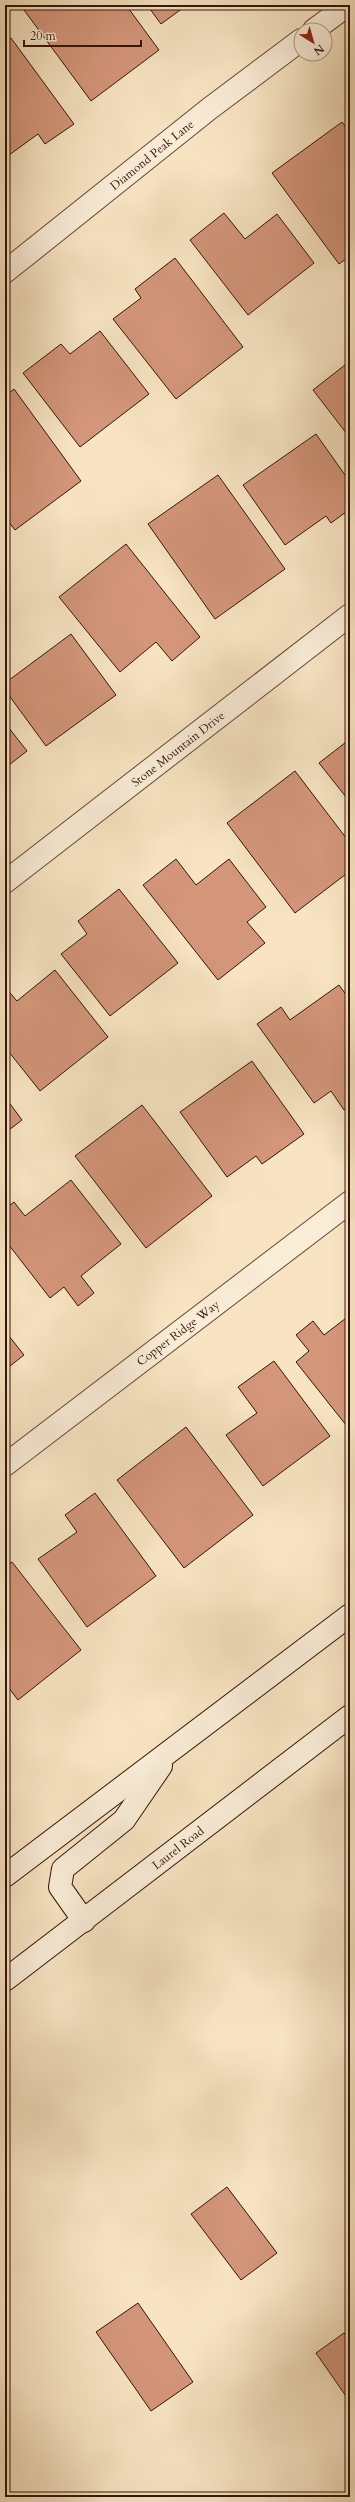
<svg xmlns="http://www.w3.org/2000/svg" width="355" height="2502" font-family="Cardo,serif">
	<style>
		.building { fill: #d4967b; stroke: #351407 }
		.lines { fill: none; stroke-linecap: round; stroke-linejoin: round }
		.minor-casing { stroke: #664836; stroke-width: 24 }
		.secondary-casing { stroke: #351407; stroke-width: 24 }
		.minor { stroke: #faedd8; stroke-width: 22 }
		.secondary { stroke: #faedd8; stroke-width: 22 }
		.labels { text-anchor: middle; stroke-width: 3; stroke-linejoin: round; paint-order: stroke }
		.street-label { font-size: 12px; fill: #351407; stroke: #faedd8 }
	</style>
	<rect width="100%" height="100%" fill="#f8e4c3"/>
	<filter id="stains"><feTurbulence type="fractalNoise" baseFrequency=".005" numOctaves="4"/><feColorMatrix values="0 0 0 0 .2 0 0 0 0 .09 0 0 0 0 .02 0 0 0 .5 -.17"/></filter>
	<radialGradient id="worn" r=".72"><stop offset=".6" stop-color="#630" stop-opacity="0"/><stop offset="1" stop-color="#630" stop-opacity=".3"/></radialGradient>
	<!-- building -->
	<g class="building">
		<polygon points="30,5 126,5 159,50 91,101 24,10"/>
		<polygon points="147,5 187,5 161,24"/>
		<polygon points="11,38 74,124 45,144 38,134 5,158 5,42"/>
		<polygon points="342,122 350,133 350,256 339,264 272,173"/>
		<polygon points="224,213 245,239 277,214 314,263 248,315 190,240"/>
		<polygon points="175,258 243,347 176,399 113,319 141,298 135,289"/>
		<polygon points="100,331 149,394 80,447 23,373 61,344 70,354"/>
		<polygon points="350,361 350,438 313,390"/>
		<polygon points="14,389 81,481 15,530 5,517 5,396"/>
		<polygon points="316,434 350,482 350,509 331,523 326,516 285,545 243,485"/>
		<polygon points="218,475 285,569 215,619 148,524"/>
		<polygon points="126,544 200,637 172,661 156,642 120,672 59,597"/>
		<polygon points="71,634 116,695 46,746 5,690 5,683"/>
		<polygon points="5,723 27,751 5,768"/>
		<polygon points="350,739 350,802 319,763"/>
		<polygon points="295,771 350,843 350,871 295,913 227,823"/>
		<polygon points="176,859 196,885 229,859 266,907 247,922 265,943 218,980 143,885"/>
		<polygon points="119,889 178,963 110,1016 61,954 87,934 78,921"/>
		<polygon points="55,970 108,1037 40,1091 5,1047 5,987 17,1001"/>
		<polygon points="339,985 350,1000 350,1077 346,1080 350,1085 350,1106 344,1110 331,1091 314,1103 257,1024 281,1007 290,1020"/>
		<polygon points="252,1061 304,1134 262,1164 256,1156 227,1177 180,1112"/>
		<polygon points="5,1097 22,1120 5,1133"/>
		<polygon points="142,1105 212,1196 146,1248 75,1156"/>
		<polygon points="71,1180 121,1244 81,1276 94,1293 78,1306 64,1287 50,1298 5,1240 5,1209 14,1202 25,1216"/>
		<polygon points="350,1315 350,1422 346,1425 296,1362 309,1351 296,1335 313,1321 324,1335"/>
		<polygon points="5,1331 24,1355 5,1370"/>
		<polygon points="274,1361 330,1436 263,1486 226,1435 257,1413 238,1387"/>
		<polygon points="186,1427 253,1515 184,1568 117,1480"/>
		<polygon points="95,1493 156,1576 87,1627 38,1559 77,1532 65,1515"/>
		<polygon points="12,1562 81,1650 18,1700 5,1683 5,1567"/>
		<polygon points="227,2187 277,2253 241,2280 191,2214"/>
		<polygon points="138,2303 193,2382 151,2411 96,2332"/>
		<polygon points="344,2333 350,2342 350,2398 348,2399 316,2353"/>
	</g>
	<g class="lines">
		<!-- minor casing -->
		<g class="minor-casing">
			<g id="minor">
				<polyline points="314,30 348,5"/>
				<polyline points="5,272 209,109 301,40"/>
				<polyline points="5,882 350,615"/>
				<polyline points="5,1465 350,1202"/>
			</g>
		</g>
		<!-- secondary casing -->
		<g class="secondary-casing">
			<g id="secondary">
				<polyline points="5,1876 350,1615"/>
				<polyline points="84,1921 60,1887 63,1869 124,1820 161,1766"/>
				<polyline points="5,1980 350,1716"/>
			</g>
		</g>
		<!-- minor -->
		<use href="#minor" class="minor"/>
		<!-- secondary -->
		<use href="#secondary" class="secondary"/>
	</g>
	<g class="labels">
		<!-- street labels -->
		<g class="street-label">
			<text transform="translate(152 155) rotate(-39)" y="4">Diamond Peak Lane</text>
			<text transform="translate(178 749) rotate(-38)" y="4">Stone Mountain Drive</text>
			<text transform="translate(178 1333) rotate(-37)" y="4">Copper Ridge Way</text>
			<text transform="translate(178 1848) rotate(-38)" y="4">Laurel Road</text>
		</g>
	</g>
	<!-- margin -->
	<rect width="355" height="2502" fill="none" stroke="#f8e4c3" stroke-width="20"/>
	<rect x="6" y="6" width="343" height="2490" fill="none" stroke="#351407" stroke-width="2"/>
	<rect x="10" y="10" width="335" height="2482" fill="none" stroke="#351407"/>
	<!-- north arrow -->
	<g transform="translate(313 42) rotate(143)"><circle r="19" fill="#faedd8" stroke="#ab9684"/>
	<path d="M0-3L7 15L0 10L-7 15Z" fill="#8f2418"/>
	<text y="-6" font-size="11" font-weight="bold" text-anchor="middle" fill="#351407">N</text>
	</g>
	<!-- scale -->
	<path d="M24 40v6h117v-6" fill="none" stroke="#351407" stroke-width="2"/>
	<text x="30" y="40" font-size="12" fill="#351407" stroke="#faedd8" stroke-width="3" paint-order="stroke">20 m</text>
	<rect width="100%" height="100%" filter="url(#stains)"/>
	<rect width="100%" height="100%" fill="url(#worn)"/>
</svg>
